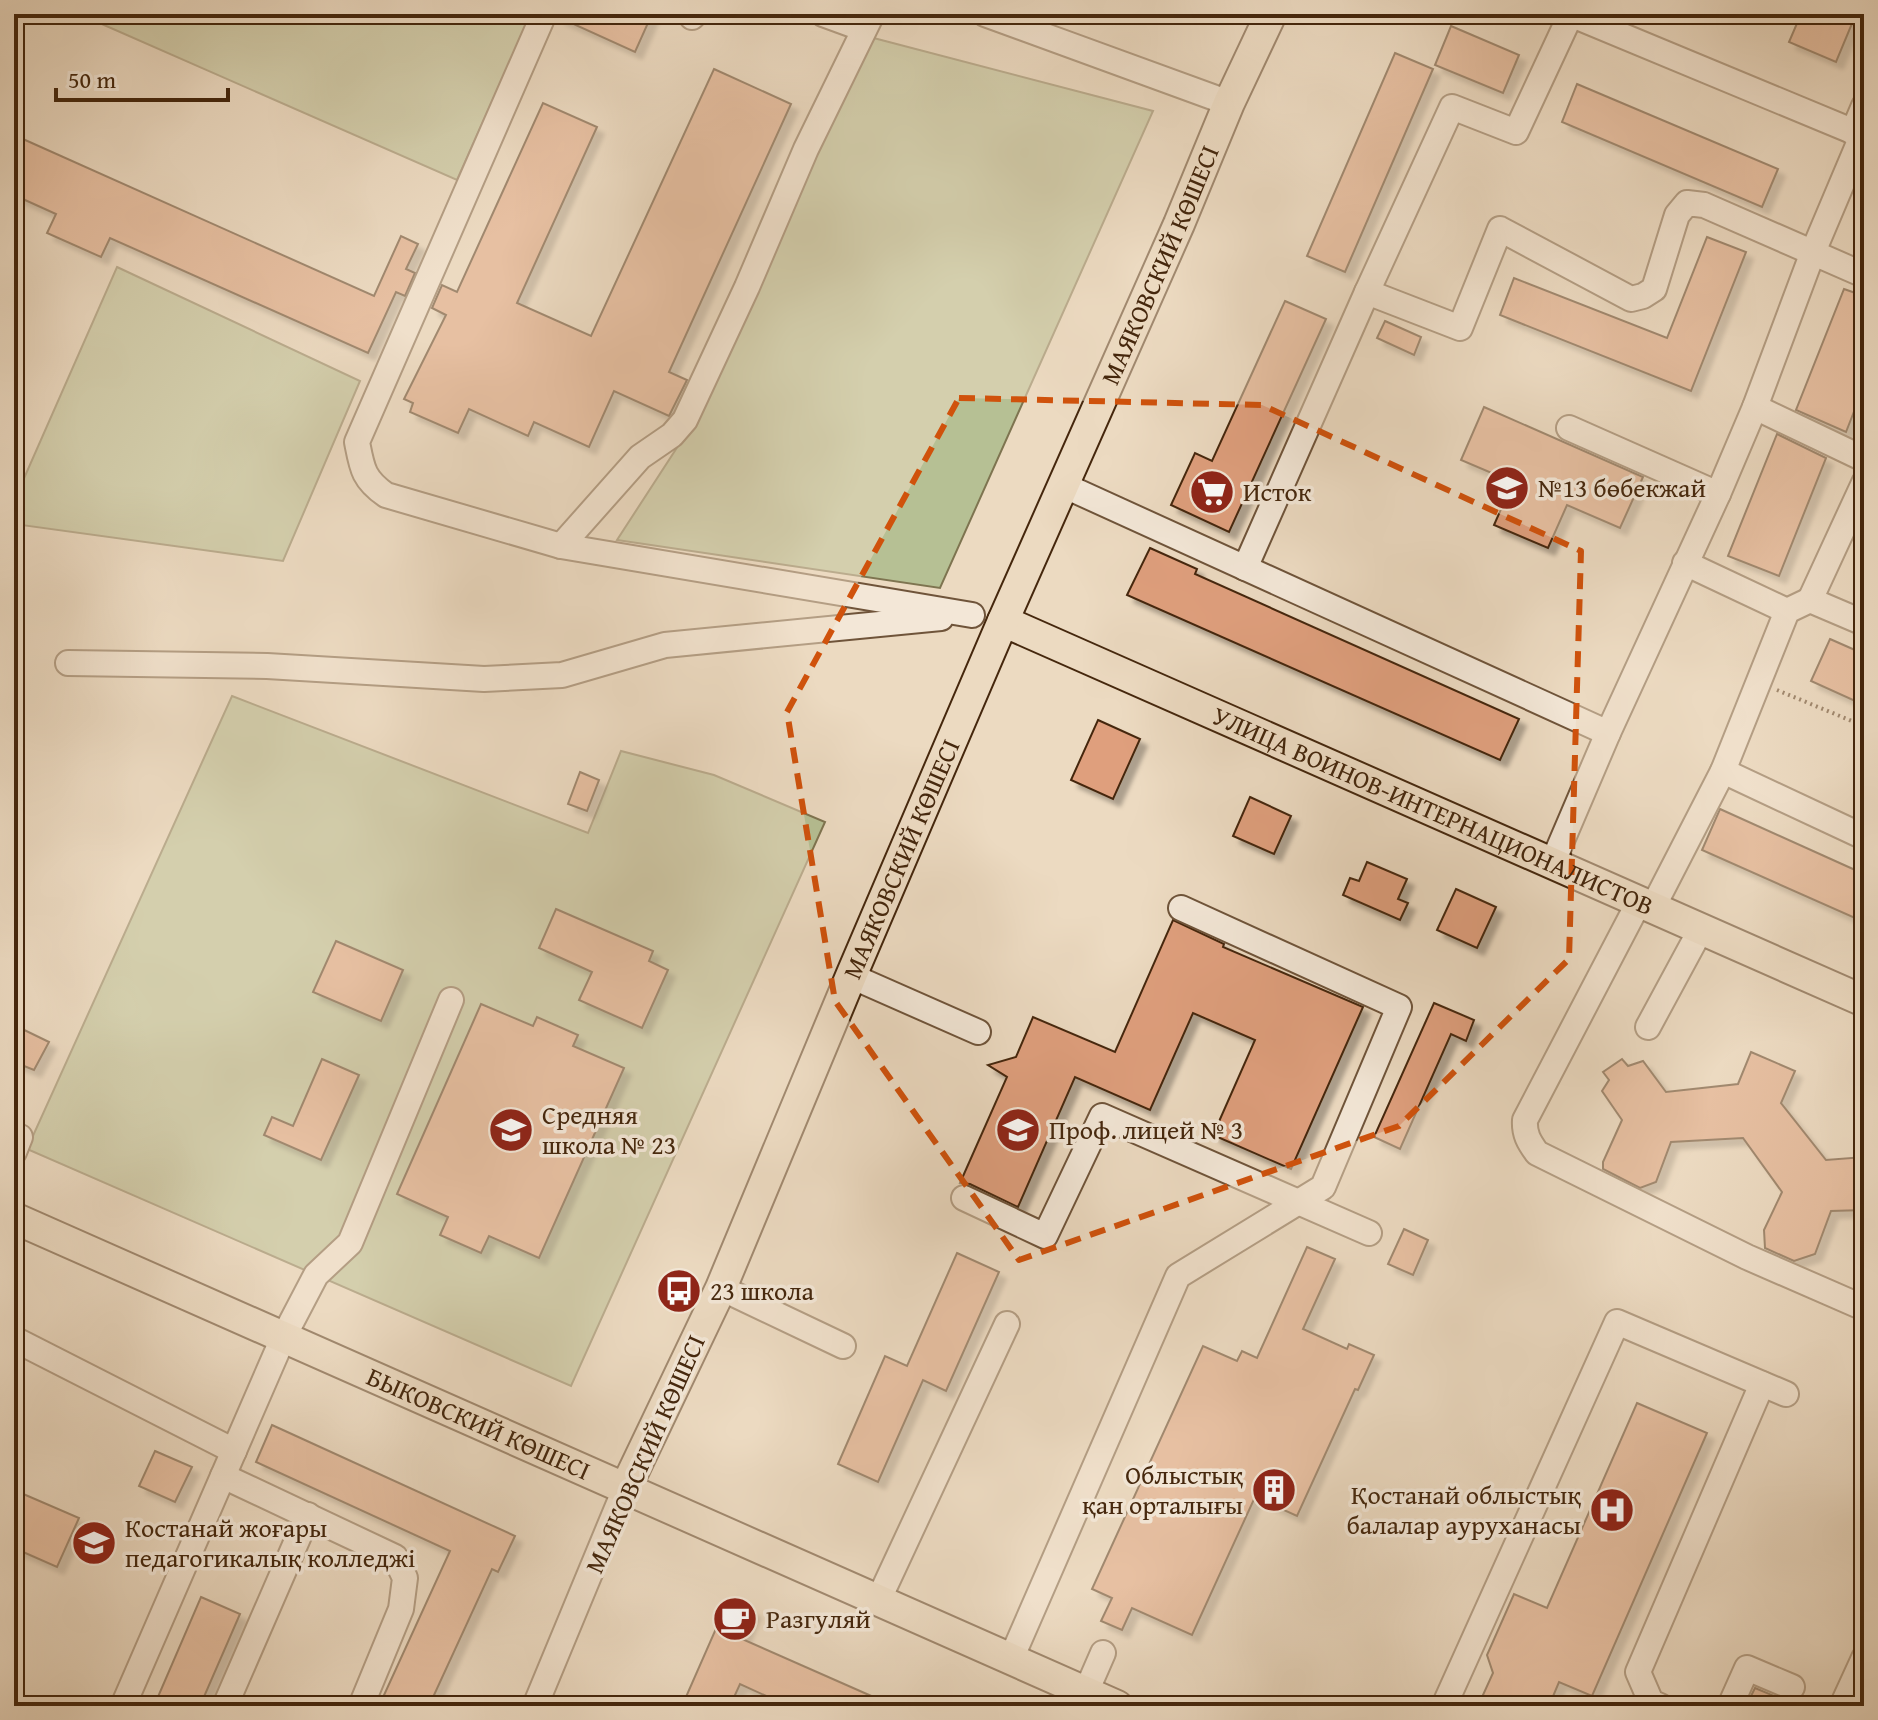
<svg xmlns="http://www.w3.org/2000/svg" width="1878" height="1720" font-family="'Gentium Book Plus',serif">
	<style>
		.green { fill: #b6c094; stroke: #7e7450; stroke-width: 2 }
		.building { fill: #df9f7d; stroke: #45270d; stroke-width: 2; filter: url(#shadow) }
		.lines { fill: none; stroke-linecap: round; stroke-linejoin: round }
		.minor-casing { stroke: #6f543a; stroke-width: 28 }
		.major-casing { stroke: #45270d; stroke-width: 34 }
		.path { stroke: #45270d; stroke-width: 4; stroke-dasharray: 2 4; stroke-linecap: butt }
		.minor { stroke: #f3e7d7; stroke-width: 24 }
		.major { stroke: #ecdac1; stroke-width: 30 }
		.marked { fill: none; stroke: #d0520c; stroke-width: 6; stroke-dasharray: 16 10; stroke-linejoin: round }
		.labels { text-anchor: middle; stroke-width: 7; stroke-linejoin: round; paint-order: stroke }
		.street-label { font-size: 26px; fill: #45270d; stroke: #f3e7d7 }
		.poi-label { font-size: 26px; fill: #45270d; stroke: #f3e7d7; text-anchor: start }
	</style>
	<defs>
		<filter id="shadow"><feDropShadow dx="7" dy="7" stdDeviation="2" flood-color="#0004"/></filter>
	</defs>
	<rect width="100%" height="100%" fill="#ecdac1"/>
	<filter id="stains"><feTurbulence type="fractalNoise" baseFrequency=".0025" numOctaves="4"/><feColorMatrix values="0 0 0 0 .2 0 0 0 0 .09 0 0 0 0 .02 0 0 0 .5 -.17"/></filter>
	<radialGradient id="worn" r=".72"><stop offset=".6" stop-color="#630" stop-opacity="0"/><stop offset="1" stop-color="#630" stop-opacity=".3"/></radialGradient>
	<!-- green -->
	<g class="green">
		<polygon points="79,14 531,14 457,180"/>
		<polygon points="866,36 1153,111 940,588 617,540 691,426"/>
		<polygon points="117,267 360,381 283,561 14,524 14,501"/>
		<polygon points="232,696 588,833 621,751 714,775 825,822 571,1386 27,1149"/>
	</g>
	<!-- building -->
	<g class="building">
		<polygon points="559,14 652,14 635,52 558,17"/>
		<polygon points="1801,14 1856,14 1836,62 1789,42"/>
		<polygon points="1451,26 1519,55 1503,93 1435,65"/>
		<polygon points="1395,53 1433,69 1345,272 1307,256"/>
		<polygon points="714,69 791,104 669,372 687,380 669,416 614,391 589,447 534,422 528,436 469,409 458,433 410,412 413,403 404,399 446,315 432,308 442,285 457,292 543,103 597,127 517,303 591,336"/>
		<polygon points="1577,84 1778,169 1762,207 1562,122"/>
		<polygon points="14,135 374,296 401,236 418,244 406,269 415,273 405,296 396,292 368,353 110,238 101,257 47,233 56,214 14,195"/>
		<polygon points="1707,237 1746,252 1691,391 1500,315 1514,278 1667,338"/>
		<polygon points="1844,289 1864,296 1864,386 1846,432 1796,410"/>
		<polygon points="1285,301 1326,319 1229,532 1171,505 1195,453 1212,461"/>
		<polygon points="1385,321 1421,337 1414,355 1377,338"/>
		<polygon points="1484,407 1643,477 1620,528 1567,505 1548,548 1494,525 1513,482 1461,460"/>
		<polygon points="1777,434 1826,458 1779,576 1728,556"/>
		<polygon points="1150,548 1197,569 1195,574 1519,719 1500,760 1127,595"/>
		<polygon points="1830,639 1864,654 1864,705 1811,681"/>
		<polygon points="1098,720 1140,739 1113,799 1071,780"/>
		<polygon points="580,772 599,780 587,811 568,804"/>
		<polygon points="1250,797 1291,816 1274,854 1233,836"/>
		<polygon points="1720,809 1864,874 1864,922 1702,850"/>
		<polygon points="1367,862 1407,879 1398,899 1408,903 1400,920 1343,895 1350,878 1359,881"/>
		<polygon points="1456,889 1496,907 1477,948 1437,930"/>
		<polygon points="556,909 653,951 649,961 668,970 642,1028 579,1000 592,972 539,948"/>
		<polygon points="1173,920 1224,944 1223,947 1363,1007 1291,1169 1213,1135 1255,1040 1193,1013 1150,1110 1075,1077 1018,1207 970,1184 960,1183 1007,1077 988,1065 1016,1057 1033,1017 1115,1052"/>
		<polygon points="336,941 403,970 381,1021 313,992"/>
		<polygon points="1434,1003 1474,1020 1466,1041 1451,1034 1400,1149 1374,1137"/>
		<polygon points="481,1004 533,1026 537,1017 578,1035 573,1046 624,1068 539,1258 489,1236 481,1253 440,1235 448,1217 397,1194"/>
		<polygon points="14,1025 49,1042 34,1070 14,1062"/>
		<polygon points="1751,1052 1795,1071 1781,1103 1826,1160 1864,1157 1864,1210 1831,1211 1815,1254 1794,1261 1765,1248 1764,1230 1782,1192 1743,1138 1671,1142 1656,1182 1640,1188 1603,1169 1603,1162 1622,1120 1602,1091 1609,1080 1603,1072 1622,1059 1628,1066 1643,1061 1666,1092 1738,1084"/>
		<polygon points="322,1059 359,1075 321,1160 264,1135 272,1117 293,1126"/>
		<polygon points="1404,1229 1428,1240 1413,1275 1388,1264"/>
		<polygon points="1307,1247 1335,1259 1303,1329 1347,1349 1349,1344 1374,1355 1358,1390 1355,1389 1297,1516 1255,1497 1192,1635 1132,1608 1122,1630 1101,1621 1112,1598 1092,1589 1203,1346 1237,1361 1242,1351 1257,1358"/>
		<polygon points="957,1253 999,1272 946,1391 923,1380 878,1482 838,1464 885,1356 907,1366"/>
		<polygon points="1637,1403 1707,1433 1592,1696 1559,1682 1549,1706 1478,1706 1493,1673 1487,1655 1514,1594 1547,1608"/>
		<polygon points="272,1425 515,1536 498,1572 492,1569 429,1706 379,1706 450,1551 256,1462"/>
		<polygon points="155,1451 192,1467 175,1502 139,1486"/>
		<polygon points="14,1490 79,1518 57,1567 14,1548"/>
		<polygon points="201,1597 240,1614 200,1706 154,1706"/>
		<polygon points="729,1599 754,1611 742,1639 894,1706 788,1706 740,1684 730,1706 682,1706"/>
		<polygon points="1755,1688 1786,1701 1798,1700 1812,1706 1746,1706"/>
	</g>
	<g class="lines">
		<!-- minor casing -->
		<g class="minor-casing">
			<g id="minor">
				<path d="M544 14 357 442C362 468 363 479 386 495L561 546 972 615"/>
				<polyline points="823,14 864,29"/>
				<polyline points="985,14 1229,103"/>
				<polyline points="1570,14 1864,136"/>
				<polyline points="1571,14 1516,132 1452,107 1367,292 1460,328 1500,229 1631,299 1643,296 1654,289 1677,215 1687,203 1704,205 1864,275"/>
				<polyline points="692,17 695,14"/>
				<polyline points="1853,132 1864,106"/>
				<polyline points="1755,407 1864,459"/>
				<polyline points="1569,428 1718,494"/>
				<polyline points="1063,485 1608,733"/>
				<polyline points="561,546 640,457 672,435 685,420 747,287 806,149 872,14"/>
				<polyline points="1685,563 1787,611"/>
				<polyline points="1245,568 1367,292"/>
				<polyline points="1810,600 1864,483"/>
				<polyline points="68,663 267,666 484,679 562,675 665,645 941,618"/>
				<polyline points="1723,771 1864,837"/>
				<polyline points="1552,864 1608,733 1718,494 1755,407 1813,252 1862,136"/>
				<path d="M1639 902 1525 1120C1524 1134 1529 1142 1537 1153L1747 1257 1864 1308"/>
				<polyline points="1653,907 1723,771 1787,611 1810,600 1864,623"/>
				<polyline points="851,976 978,1032"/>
				<polyline points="1648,1027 1701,929"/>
				<polyline points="14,1135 20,1137 14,1152"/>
				<polyline points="964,1198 1045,1236 1102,1116 1369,1233"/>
				<polyline points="721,1288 843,1346"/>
				<polyline points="14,1339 234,1451"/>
				<polyline points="223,1476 395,1557 405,1578 401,1609 361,1706"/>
				<polyline points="878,1601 1007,1324"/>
				<polyline points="1011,1659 1178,1276 1323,1187 1399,1007 1181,908"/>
				<polyline points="1086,1692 1103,1653"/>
				<polyline points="123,1706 283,1338 316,1275 350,1243 451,1000"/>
				<polyline points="225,1706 308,1515"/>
				<polyline points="535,1706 625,1489"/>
				<polyline points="1444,1706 1617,1322 1786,1394"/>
				<polyline points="1660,1706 1651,1702 1638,1672 1762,1384"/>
				<polyline points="1730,1706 1747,1668 1792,1687"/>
				<polyline points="1842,1706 1864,1658"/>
			</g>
		</g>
		<!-- major casing -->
		<g class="major-casing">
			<g id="major">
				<path id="s1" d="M1003 621 1864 1001"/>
				<path id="s2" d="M14 1218 1117 1706"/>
				<path id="s3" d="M625 1489 721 1288 851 976 1003 621 1179 224 1229 103 1271 14"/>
			</g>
		</g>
		<!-- path -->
		<g class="path">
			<polyline points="513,14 515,24"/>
			<polyline points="1777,690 1864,726"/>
		</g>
		<!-- minor -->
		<use href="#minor" class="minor"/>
		<!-- major -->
		<use href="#major" class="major"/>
	</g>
	<!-- marked area -->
	<path d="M0 0H1878V1720H0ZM959 398 1262 405 1581 551 1569 959 1399 1126 1019 1260 835 1001 787 712Z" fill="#ecdac1" fill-opacity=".55" fill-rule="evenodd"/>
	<path class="marked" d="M959 398 1262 405 1581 551 1569 959 1399 1126 1019 1260 835 1001 787 712Z"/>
	<!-- icons -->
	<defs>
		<g id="school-disc" transform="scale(2.3)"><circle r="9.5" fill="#8f2418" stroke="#f3e7d7"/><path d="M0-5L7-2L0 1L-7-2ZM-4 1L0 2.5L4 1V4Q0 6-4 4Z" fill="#fff"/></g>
		<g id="supermarket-disc" transform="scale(2.3)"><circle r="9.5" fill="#8f2418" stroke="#f3e7d7"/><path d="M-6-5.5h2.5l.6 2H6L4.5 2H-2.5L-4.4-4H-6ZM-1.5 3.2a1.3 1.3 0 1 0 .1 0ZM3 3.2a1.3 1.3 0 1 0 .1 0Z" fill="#fff"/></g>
		<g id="university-disc" transform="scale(2.3)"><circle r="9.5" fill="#8f2418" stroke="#f3e7d7"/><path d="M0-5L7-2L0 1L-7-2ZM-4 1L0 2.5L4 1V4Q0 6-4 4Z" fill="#fff"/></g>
		<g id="bus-disc" transform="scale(2.3)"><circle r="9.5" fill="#8f2418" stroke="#f3e7d7"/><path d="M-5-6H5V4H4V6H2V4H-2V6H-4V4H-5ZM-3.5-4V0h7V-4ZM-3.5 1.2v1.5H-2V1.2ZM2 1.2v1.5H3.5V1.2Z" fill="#fff"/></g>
		<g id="building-disc" transform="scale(2.3)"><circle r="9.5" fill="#8f2418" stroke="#f3e7d7"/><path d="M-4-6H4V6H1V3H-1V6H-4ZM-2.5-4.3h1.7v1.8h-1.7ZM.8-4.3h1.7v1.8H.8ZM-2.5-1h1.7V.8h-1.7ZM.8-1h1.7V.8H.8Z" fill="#fff"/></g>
		<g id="hospital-disc" transform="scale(2.3)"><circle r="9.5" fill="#8f2418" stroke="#f3e7d7"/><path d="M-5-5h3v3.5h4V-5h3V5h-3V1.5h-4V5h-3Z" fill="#fff"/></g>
		<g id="cafe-disc" transform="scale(2.3)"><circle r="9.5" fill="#8f2418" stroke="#f3e7d7"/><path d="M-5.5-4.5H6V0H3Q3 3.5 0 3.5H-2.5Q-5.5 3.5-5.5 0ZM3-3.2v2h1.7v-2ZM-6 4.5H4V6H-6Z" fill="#fff"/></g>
	</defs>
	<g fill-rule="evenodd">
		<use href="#school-disc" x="1507" y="488"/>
		<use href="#supermarket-disc" x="1212" y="492"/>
		<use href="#school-disc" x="511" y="1130"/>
		<use href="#university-disc" x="1018" y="1130"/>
		<use href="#bus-disc" x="679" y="1291"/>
		<use href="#building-disc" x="1274" y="1490"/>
		<use href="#hospital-disc" x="1612" y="1510"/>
		<use href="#university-disc" x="94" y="1543"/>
		<use href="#cafe-disc" x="735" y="1619"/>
	</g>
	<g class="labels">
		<!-- street labels -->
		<g class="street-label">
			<text dy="9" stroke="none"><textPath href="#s3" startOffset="1336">МАЯКОВСКИЙ КӨШЕСІ</textPath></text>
			<text dy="9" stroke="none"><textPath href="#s1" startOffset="470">УЛИЦА ВОИНОВ-ИНТЕРНАЦИОНАЛИСТОВ</textPath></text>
			<text dy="9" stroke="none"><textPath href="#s3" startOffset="688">МАЯКОВСКИЙ КӨШЕСІ</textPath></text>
			<text dy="9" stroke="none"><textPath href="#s2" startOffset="508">БЫКОВСКИЙ КӨШЕСІ</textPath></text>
			<text transform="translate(645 1454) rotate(-66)" y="9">МАЯКОВСКИЙ КӨШЕСІ</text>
		</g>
		<!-- poi labels -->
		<g class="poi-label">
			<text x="1538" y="497">№13 бөбекжай</text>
			<text x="1243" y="501">Исток</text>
			<text x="542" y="1124">Средняя<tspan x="542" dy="30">школа № 23</tspan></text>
			<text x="1049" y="1139">Проф. лицей № 3</text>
			<text x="710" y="1300">23 школа</text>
			<text x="1243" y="1484" text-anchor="end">Облыстық<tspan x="1243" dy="30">қан орталығы</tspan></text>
			<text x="1581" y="1504" text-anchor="end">Қостанай облыстық<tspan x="1581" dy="30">балалар ауруханасы</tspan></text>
			<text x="125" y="1537">Костанай жоғары<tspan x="125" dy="30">педагогикалық колледжі</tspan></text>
			<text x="766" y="1628">Разгуляй</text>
		</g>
	</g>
	<!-- margin -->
	<rect width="1878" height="1720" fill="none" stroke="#ecdac1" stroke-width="48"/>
	<rect x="16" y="16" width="1846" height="1688" fill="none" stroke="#45270d" stroke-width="4"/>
	<rect x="24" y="24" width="1830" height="1672" fill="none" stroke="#45270d" stroke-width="2"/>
	<!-- scale -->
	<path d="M56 88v12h172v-12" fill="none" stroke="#45270d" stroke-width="4"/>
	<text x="68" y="88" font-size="24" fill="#45270d" stroke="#f3e7d7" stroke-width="6" paint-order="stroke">50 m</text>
	<rect width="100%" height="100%" filter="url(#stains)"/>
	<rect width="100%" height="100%" fill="url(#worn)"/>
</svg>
